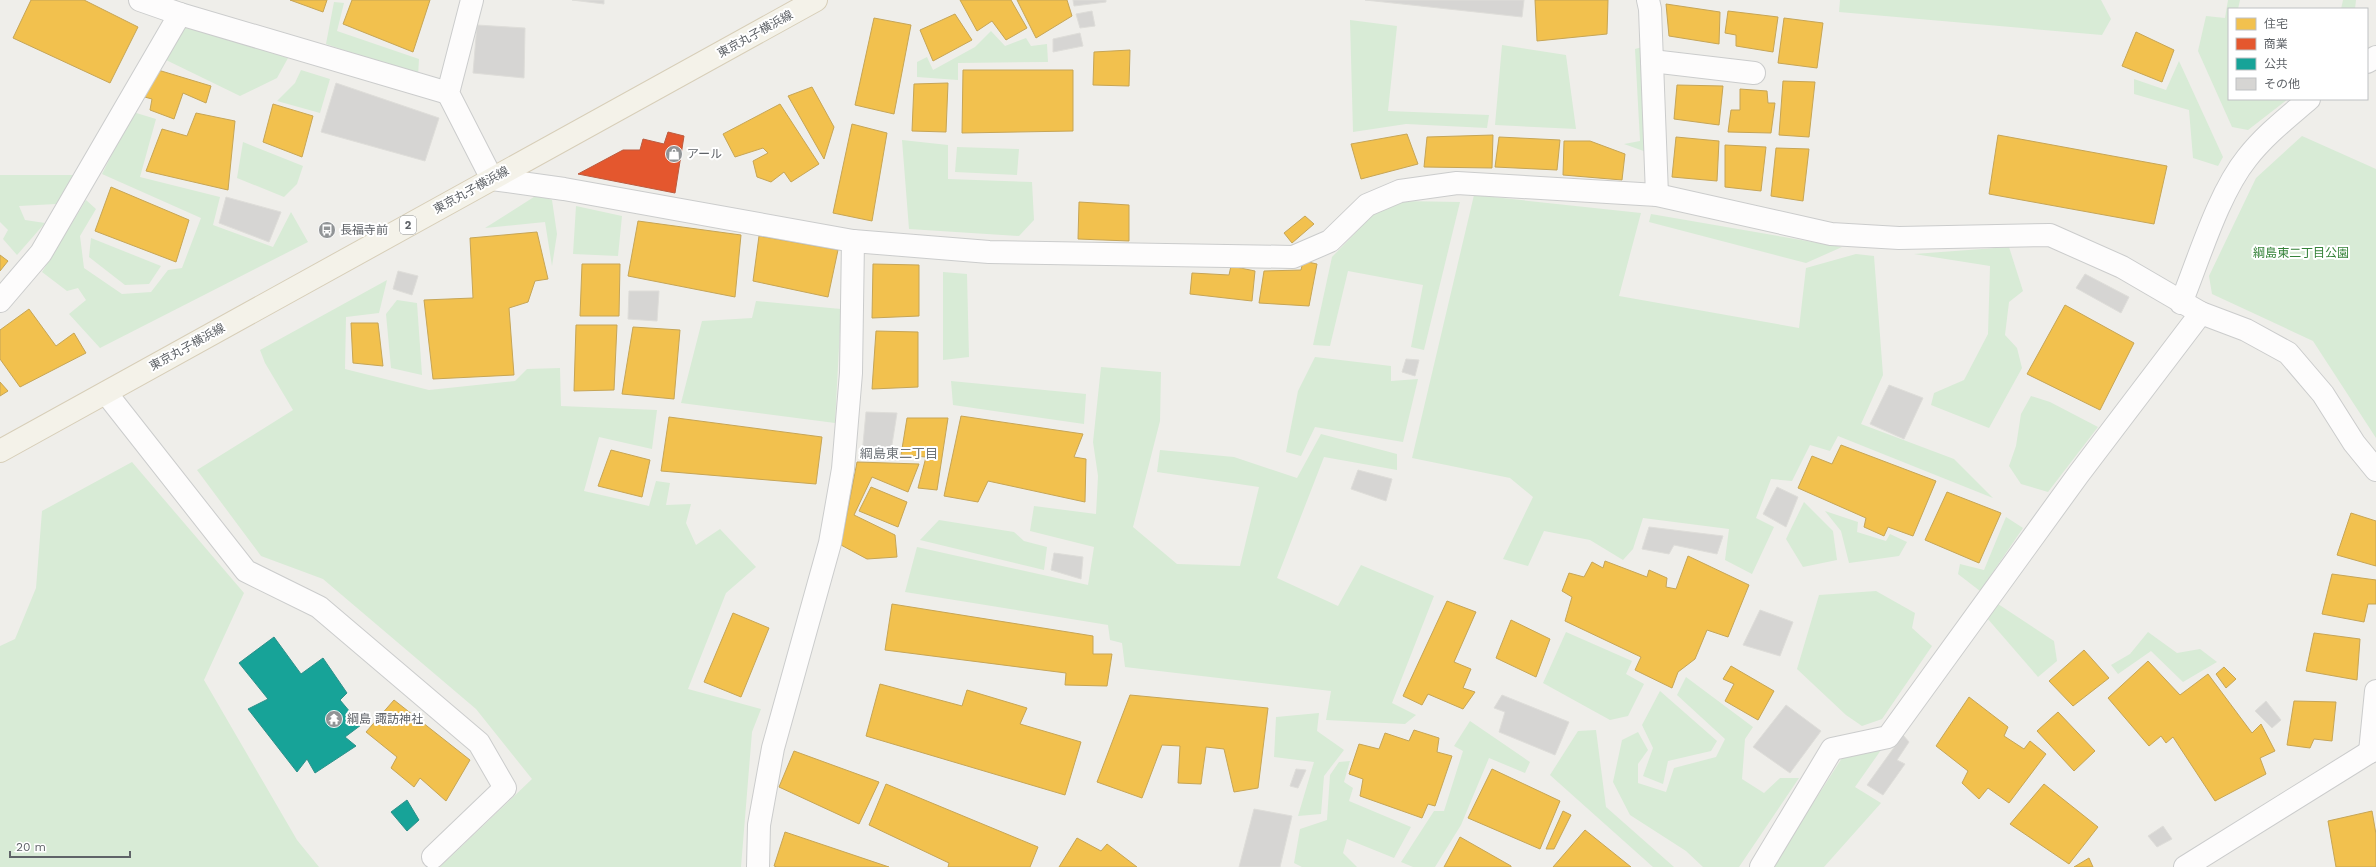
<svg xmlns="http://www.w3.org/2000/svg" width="2376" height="867" font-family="'Work Sans','Noto Sans JP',sans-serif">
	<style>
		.green { fill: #d8ebd6 }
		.homes { fill: #f2c14e; stroke: #c6a556 }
		.shops { fill: #e4572e; stroke: #bc5b3f }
		.public { fill: #17a398; stroke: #2d908a }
		.building { fill: #d6d5d3; stroke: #deddd9 }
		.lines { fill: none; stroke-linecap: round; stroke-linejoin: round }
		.minor-casing { stroke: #cbcccc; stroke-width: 24 }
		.major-casing { stroke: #d7ceb8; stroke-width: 24 }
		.minor { stroke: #fdfcfc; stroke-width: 22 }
		.major { stroke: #f4f2e9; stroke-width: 22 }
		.labels { text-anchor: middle; stroke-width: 4; stroke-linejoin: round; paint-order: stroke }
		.shield { fill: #fff; stroke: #8f9295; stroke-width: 1 }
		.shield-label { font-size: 11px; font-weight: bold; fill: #5f6368 }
		.street-label { font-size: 12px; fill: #5f6368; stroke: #fff }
		.poi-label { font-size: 12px; fill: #5f6368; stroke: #fff; text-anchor: start }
		.park-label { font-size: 12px; fill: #348238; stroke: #fff }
		.neighbourhood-label { font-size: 13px; fill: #70757a; stroke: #fff }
	</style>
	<rect width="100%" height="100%" fill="#efeeea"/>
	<!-- green -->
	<g class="green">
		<polygon points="1840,0 2101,0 2111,19 2102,35 1839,12"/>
		<polygon points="2228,0 2240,0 2238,9 2229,9 2229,99 2288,99 2248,130 2232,127 2198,51 2206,16 2225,18"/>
		<polygon points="2343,0 2356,0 2355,9 2341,9"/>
		<polygon points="334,2 344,3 337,31 419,59 418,76 326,44"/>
		<polygon points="1350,20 1397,26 1388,111 1489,115 1487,128 1406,124 1353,132"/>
		<polygon points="184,26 288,58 277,78 240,96 164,59"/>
		<polygon points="991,31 1005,46 1026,38 1031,46 1047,44 1048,62 958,63 958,80 917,77 917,62 927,57 933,70 975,47"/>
		<polygon points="1502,45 1566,55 1576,129 1495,125"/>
		<polygon points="1646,46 1652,154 1624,144 1640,141 1635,49"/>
		<polygon points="2179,61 2223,157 2218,166 2193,158 2189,110 2134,94 2134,79 2166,90"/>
		<polygon points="301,70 330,79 320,113 277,101 295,83"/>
		<polygon points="133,112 156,119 140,177 220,197 213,225 273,247 291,212 308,242 100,348 69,314 86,300 78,288 67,291 42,272 86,200 96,209 80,236 84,268 122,294 151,292 168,270 182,268 201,218 102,174"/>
		<polygon points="2302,136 2376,169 2376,438 2313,341 2212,294 2209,276 2256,178"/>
		<polygon points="902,140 948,145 948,179 1032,182 1034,220 1019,236 909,229"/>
		<polygon points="243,142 303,166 297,184 284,197 237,178"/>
		<polygon points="957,147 1019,149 1017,175 955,172"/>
		<polygon points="0,175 75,175 56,204 19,206 25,220 45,223 17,255 3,239 8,230 0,222"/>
		<polygon points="537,195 552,200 557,234 552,266 545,222 485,228"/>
		<polygon points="1474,195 1641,213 1619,296 1799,328 1806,268 1856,254 1874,256 1883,375 1861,424 1954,459 1993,498 1838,436 1830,451 1810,445 1792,481 1771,479 1756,518 1774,527 1752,574 1725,560 1729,529 1643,518 1633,549 1623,560 1590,540 1544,531 1528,566 1503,559 1533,497 1510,478 1412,458"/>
		<polygon points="1402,201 1460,202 1424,350 1411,347 1423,285 1348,271 1330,346 1313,345 1332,257 1373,215"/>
		<polygon points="576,206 622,216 618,256 573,254"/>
		<polygon points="1651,214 1842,247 1806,263 1649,222"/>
		<polygon points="91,238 161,266 149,284 125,285 89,257"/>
		<polygon points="2009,247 2023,291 2009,302 2005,335 2017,348 2022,368 1989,428 1931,405 1934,393 1964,380 1988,334 1990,266 1914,254"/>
		<polygon points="943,272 967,274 969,357 943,360"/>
		<polygon points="387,280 379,313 346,317 345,369 429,390 515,381 527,369 560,368 561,406 657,410 652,449 599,437 584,491 649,506 656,481 670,483 666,505 691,504 686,523 696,545 720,529 756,567 726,593 688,689 761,709 752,732 741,867 440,867 532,779 476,709 323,579 261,556 197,470 293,410 265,363 260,350"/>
		<polygon points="397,300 417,303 422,375 391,368 386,314"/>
		<polygon points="756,301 841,309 835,423 681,403 702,321 752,318"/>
		<polygon points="1315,357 1391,366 1391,381 1418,379 1403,442 1315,427 1301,456 1286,452 1298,391"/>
		<polygon points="1101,367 1161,372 1160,421 1133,527 1177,564 1240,566 1259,487 1157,472 1160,450 1234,457 1297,478 1321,434 1397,454 1397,470 1324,457 1277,578 1338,606 1361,565 1434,596 1392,703 1416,715 1405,724 1326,720 1331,691 1125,667 1122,643 1110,640 1108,625 905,592 917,547 1088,585 1094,547 1030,531 1034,506 1096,514 1098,476 1093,442"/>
		<polygon points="951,381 1086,394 1084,424 953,405"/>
		<polygon points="2031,396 2050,402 2098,427 2048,492 2021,484 2009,466 2016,446 2021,414"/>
		<polygon points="132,462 244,593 204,680 297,840 319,867 0,867 0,646 15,639 36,588 42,511"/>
		<polygon points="1804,502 1833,531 1837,560 1803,567 1786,539"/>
		<polygon points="1825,511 1858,522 1857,532 1886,541 1890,534 1907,542 1899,556 1849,563 1841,531"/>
		<polygon points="2006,517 2023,528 1980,591 1958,574 1960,564 1984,570"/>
		<polygon points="939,520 1014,532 1024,541 1047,547 1044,570 920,540"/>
		<polygon points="1876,591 1915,613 1912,628 1932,646 1882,719 1862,726 1846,715 1797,669 1819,595"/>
		<polygon points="1998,604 2054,641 2057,661 2038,677 1987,618"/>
		<polygon points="1566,632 1632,661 1626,674 1644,684 1628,716 1610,720 1543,683"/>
		<polygon points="2148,632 2177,653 2200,649 2217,662 2183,682 2151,651 2118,674 2111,665 2130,654"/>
		<polygon points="1686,677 1753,727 1745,739 1742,779 1764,793 1780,778 1799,778 1739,867 1703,867 1686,851 1630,815 1613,782 1622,740 1638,732 1648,750 1638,764 1638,783 1666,792 1674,768 1716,757 1725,739 1677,695"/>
		<polygon points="1660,691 1717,741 1711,751 1668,761 1663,784 1643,776 1653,748 1642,725"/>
		<polygon points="1319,713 1317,731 1344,750 1324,776 1321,814 1298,816 1314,762 1274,757 1276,717"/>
		<polygon points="1470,721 1530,762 1525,773 1489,758 1461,825 1435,867 1413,867 1401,862 1434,811 1444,811 1463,751 1454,746"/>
		<polygon points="1596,730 1606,807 1674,867 1653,867 1550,775 1578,731"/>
		<polygon points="1881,750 1855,787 1881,803 1824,867 1772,867 1842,758"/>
		<polygon points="1350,761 1344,782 1353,788 1349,801 1411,827 1394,858 1347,839 1343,853 1357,867 1302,867 1294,863 1300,829 1327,820 1330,775 1339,762"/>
	</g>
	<!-- homes -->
	<g class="homes">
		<polygon points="31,0 84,0 138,27 110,83 13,38"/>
		<polygon points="290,0 327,0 323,12"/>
		<polygon points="352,0 430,0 413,52 343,24"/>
		<polygon points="960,0 1011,0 1027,28 1006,40 992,21 977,31"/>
		<polygon points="1017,0 1067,0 1072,16 1036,38"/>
		<polygon points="1535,0 1608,0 1607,34 1537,41"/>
		<polygon points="1666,4 1720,12 1719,44 1669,36"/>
		<polygon points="1728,11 1778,17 1773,52 1736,46 1736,35 1725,33"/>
		<polygon points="955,14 972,40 933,61 920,30"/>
		<polygon points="874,18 911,25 894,114 855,105"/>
		<polygon points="1784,18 1823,23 1817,68 1778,63"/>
		<polygon points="2136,32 2174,50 2162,82 2122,66"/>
		<polygon points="1130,50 1129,86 1093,85 1094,52"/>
		<polygon points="158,70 211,86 206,103 183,93 174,119 150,110 152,99 141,96"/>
		<polygon points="963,70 1073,70 1073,131 962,133"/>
		<polygon points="1783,81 1815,82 1809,137 1779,135"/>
		<polygon points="948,83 946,132 912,131 914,84"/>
		<polygon points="1677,85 1723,86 1719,125 1674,119"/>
		<polygon points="812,87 834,127 824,159 788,96"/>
		<polygon points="1740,89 1767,91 1768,103 1775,103 1771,133 1728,132 1731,110 1740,110"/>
		<polygon points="273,104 313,116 302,157 263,142"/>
		<polygon points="780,104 819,164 791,182 784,172 771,182 757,177 753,161 768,153 763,148 735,157 723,134"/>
		<polygon points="196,113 235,121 228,190 146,171 162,129 187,136"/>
		<polygon points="852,124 887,133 872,221 833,213"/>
		<polygon points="1407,134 1418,164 1361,179 1351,144"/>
		<polygon points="1493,135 1492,168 1424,167 1427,137"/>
		<polygon points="1998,135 2167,166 2154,224 1989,194"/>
		<polygon points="1499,137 1560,140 1557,170 1495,167"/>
		<polygon points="1676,137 1719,141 1717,181 1672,177"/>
		<polygon points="1564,141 1590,141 1625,154 1622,180 1563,175"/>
		<polygon points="1725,145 1766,147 1761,191 1725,187"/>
		<polygon points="1776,148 1809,149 1803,201 1771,196"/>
		<polygon points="111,187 189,220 176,262 95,231"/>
		<polygon points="1079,202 1129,205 1129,241 1078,239"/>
		<polygon points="1305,216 1314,224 1292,243 1284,233"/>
		<polygon points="638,221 741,235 735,297 628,276"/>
		<polygon points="537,232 548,279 535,281 528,302 509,308 514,375 433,379 424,300 473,298 470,238"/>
		<polygon points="759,236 838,250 828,297 753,281"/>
		<polygon points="0,255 8,261 0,271"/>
		<polygon points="1303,261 1317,264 1309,306 1259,303 1264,271 1301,270"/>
		<polygon points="582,264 620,264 619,316 580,316"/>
		<polygon points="873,264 919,265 919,316 872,318"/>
		<polygon points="1231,266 1255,271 1252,301 1190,294 1192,273 1229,275"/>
		<polygon points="2065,305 2134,343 2100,410 2027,374"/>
		<polygon points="29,309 56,346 74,333 86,353 20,387 0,359 0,330"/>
		<polygon points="351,323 378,323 383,366 353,363"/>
		<polygon points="576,325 617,325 614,390 574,391"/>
		<polygon points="633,327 680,330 674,399 622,394"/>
		<polygon points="876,331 918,332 918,387 872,389"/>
		<polygon points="0,382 8,391 0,396"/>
		<polygon points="961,416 1083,434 1074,457 1086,459 1085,502 988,481 978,502 944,496"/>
		<polygon points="669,417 822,437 816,484 661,471"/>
		<polygon points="907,418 948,418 937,490 918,488 926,457 901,455"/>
		<polygon points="1841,445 1936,481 1913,536 1888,527 1884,536 1864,527 1866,518 1798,488 1812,456 1832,464"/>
		<polygon points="611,450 650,460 642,497 598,486"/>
		<polygon points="857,462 919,464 908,492 872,477 854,515 895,535 897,557 867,559 841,545"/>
		<polygon points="871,487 907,502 898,527 859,511"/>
		<polygon points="1947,492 2001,513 1979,563 1925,540"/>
		<polygon points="2351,513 2376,521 2376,566 2337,555"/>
		<polygon points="1688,556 1749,585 1728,637 1707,630 1695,659 1678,672 1672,688 1635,670 1641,657 1565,621 1572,597 1562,591 1569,573 1584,577 1592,562 1603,568 1605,561 1647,577 1649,570 1667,578 1666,587 1676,589"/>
		<polygon points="2332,574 2376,580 2376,604 2368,604 2364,622 2322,614"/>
		<polygon points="1447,601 1476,612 1454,662 1471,669 1463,688 1475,692 1463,709 1428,694 1422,705 1403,696"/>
		<polygon points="892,604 1093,636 1093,654 1112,654 1107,686 1065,685 1066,673 885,650"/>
		<polygon points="733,613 769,628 741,697 704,682"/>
		<polygon points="1511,620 1550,639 1536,677 1496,658"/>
		<polygon points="2314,633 2360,639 2357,680 2306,671"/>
		<polygon points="2084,650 2109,678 2073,706 2049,681"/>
		<polygon points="2148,661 2180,695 2208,674 2252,733 2261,724 2275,751 2260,758 2266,774 2215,801 2173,737 2166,743 2161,736 2149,746 2108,698"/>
		<polygon points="1731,666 1774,691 1758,720 1725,701 1734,684 1723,679"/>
		<polygon points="2224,667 2236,679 2226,688 2216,674"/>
		<polygon points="880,684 962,706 967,690 1027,708 1020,724 1081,742 1065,795 866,736"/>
		<polygon points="1130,695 1268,708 1258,788 1234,792 1224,749 1206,747 1201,784 1178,783 1180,746 1162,745 1142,798 1097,782"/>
		<polygon points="1969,697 2008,727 2004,736 2024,749 2030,741 2046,754 2009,803 1988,788 1979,799 1962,783 1968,771 1936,746"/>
		<polygon points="394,700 470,760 446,801 420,778 414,787 391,768 397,757 366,732"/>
		<polygon points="2294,701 2336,702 2332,741 2314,739 2310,748 2287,745"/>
		<polygon points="2058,712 2095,751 2074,771 2037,731"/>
		<polygon points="1414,730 1439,738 1437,752 1452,756 1435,806 1428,804 1422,818 1360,796 1363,779 1349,774 1359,744 1379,749 1385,733 1409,741"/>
		<polygon points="794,751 879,782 859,824 779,787"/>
		<polygon points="1492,769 1560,801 1540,849 1468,818"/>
		<polygon points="886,784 1038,847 1030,867 948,867 949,863 869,825"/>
		<polygon points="2044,784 2098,827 2069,864 2010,824"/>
		<polygon points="1563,811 1571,815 1554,849 1546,849"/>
		<polygon points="2372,811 2376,834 2376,867 2336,867 2328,821"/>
		<polygon points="1585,830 1631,867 1553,867"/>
		<polygon points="785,832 889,867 777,867 774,866"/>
		<polygon points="1460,837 1511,866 1511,867 1444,867"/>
		<polygon points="1077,838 1101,851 1107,844 1137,867 1059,867"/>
		<polygon points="2089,858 2093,867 2074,867"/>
	</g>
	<!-- shops -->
	<polygon class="shops" points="668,132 684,136 675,193 578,174 623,150 640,150 643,139 664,144"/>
	<!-- public -->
	<g class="public">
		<polygon points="274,637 301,674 323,658 347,693 340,700 361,725 345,737 356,746 315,773 307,759 297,772 248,709 268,699 239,663"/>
		<polygon points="407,800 419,820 407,831 391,812"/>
	</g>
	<!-- building -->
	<g class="building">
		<polygon points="572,0 604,0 604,4"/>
		<polygon points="1073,0 1106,0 1106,2 1074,6"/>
		<polygon points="1365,0 1524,0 1522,17"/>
		<polygon points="1092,11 1095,26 1080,28 1076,14"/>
		<polygon points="477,25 525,28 524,78 473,73"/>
		<polygon points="1080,33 1083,46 1053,52 1053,39"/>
		<polygon points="336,83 439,118 425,161 321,132"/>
		<polygon points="226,197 281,212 269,242 219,223"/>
		<polygon points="398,271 418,276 412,295 393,289"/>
		<polygon points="2085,274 2129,297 2121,313 2076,288"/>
		<polygon points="629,291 659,291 657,321 628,319"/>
		<polygon points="1406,359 1419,360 1415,376 1402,372"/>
		<polygon points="1889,385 1923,398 1904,439 1870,424"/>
		<polygon points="866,412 897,413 890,457 862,455"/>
		<polygon points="1358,470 1392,479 1386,501 1351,489"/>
		<polygon points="1777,487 1798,497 1786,527 1763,514"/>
		<polygon points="1649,527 1723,536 1717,554 1674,545 1669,554 1642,549"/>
		<polygon points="1054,553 1083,557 1081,579 1051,570"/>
		<polygon points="1760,610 1793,622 1780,656 1743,645"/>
		<polygon points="1502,695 1569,722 1555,755 1499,732 1505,712 1494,708"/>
		<polygon points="2266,701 2281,720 2272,728 2255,711"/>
		<polygon points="1786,705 1821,731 1790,773 1753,747"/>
		<polygon points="1903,735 1909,742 1897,760 1905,764 1883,795 1867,785"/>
		<polygon points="1296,769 1306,770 1298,788 1290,786"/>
		<polygon points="1254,809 1292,816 1280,867 1239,867"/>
		<polygon points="2163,826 2172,839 2157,847 2148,836"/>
	</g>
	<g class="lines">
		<!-- minor casing -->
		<g class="minor-casing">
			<g id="minor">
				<polyline points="140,0 180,14"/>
				<polyline points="472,0 448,93 492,179 564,189 853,241 989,252 1293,257 1330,241 1367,205 1400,191 1457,183 1657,195 1831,234 1899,238 2050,235 2122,267 2201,313 2246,330 2288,353 2323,394 2354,443 2376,470"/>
				<polyline points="1648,0 1650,9 1657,195"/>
				<polyline points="1652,61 1754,73"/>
				<polyline points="2367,62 2376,57"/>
				<polyline points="0,301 41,253 180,14 448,93"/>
				<path d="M2181 303C2199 259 2218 194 2247 158 2265 135 2287 118 2309 99"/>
				<polyline points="106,393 246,571 319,607 479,743 505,788 433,857"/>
				<polyline points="2370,752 2376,691"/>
				<polyline points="758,867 759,825 773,748 830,543 843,469 851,373 853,241"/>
				<polyline points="1761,867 1832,749 1888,737 2078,475 2201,313"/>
				<polyline points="2185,867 2376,748"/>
			</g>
		</g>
		<!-- major casing -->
		<g class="major-casing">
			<polyline id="major" points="0,451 816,0"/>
		</g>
		<!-- minor -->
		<use href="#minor" class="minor"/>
		<!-- major -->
		<use href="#major" class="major"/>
	</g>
	<!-- icons -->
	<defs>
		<g id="shop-disc" transform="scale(0.9)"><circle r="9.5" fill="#919496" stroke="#fff"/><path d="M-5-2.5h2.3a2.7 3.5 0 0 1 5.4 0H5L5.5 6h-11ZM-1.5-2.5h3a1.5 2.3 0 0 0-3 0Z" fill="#fff"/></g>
		<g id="bus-disc" transform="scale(0.9)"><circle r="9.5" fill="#919496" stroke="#fff"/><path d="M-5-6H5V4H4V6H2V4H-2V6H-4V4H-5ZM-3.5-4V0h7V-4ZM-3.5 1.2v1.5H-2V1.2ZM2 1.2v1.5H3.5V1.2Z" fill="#fff"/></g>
		<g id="temple-disc" transform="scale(0.9)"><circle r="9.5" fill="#919496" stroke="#fff"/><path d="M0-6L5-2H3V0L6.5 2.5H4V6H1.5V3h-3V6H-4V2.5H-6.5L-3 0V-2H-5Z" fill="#fff"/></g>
	</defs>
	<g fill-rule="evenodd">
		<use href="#shop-disc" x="674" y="154"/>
		<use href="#bus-disc" x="327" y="230"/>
		<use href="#temple-disc" x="334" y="719"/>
	</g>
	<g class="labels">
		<!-- shield labels -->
		<rect class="shield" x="400" y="216" width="16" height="18" rx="3"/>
		<g class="shield-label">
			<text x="408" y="229">2</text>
		</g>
		<!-- street labels -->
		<g class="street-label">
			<text transform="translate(755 34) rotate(-29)" y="4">東京丸子横浜線</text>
			<text transform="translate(471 190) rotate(-29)" y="4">東京丸子横浜線</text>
			<text transform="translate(187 347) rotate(-29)" y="4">東京丸子横浜線</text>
		</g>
		<!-- poi labels -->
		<g class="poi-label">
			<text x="687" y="158">アール</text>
			<text x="340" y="234">長福寺前</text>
			<text x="347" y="723">綱島 諏訪神社</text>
		</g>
		<!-- park labels -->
		<g class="park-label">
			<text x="2301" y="257">綱島東二丁目公園</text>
		</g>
		<!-- neighbourhood labels -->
		<g class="neighbourhood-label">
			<text x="899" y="458">綱島東二丁目</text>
		</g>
	</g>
	<!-- legend -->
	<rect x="2228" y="8" width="140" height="92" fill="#ffffff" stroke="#bfc1c3"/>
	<rect x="2236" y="18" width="20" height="12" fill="#f2c14e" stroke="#bfc1c3"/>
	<text x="2264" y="28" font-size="12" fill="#5f6368">住宅</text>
	<rect x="2236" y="38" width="20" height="12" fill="#e4572e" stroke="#bfc1c3"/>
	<text x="2264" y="48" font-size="12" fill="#5f6368">商業</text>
	<rect x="2236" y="58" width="20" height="12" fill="#17a398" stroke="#bfc1c3"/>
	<text x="2264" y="68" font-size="12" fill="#5f6368">公共</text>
	<rect x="2236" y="78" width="20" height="12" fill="#d6d5d3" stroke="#bfc1c3"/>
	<text x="2264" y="88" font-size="12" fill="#5f6368">その他</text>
	<!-- scale -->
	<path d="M10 851v6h120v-6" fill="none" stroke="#5f6368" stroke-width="2"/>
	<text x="16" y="851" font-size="12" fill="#5f6368" stroke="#ffffff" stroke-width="3" paint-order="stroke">20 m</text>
</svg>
